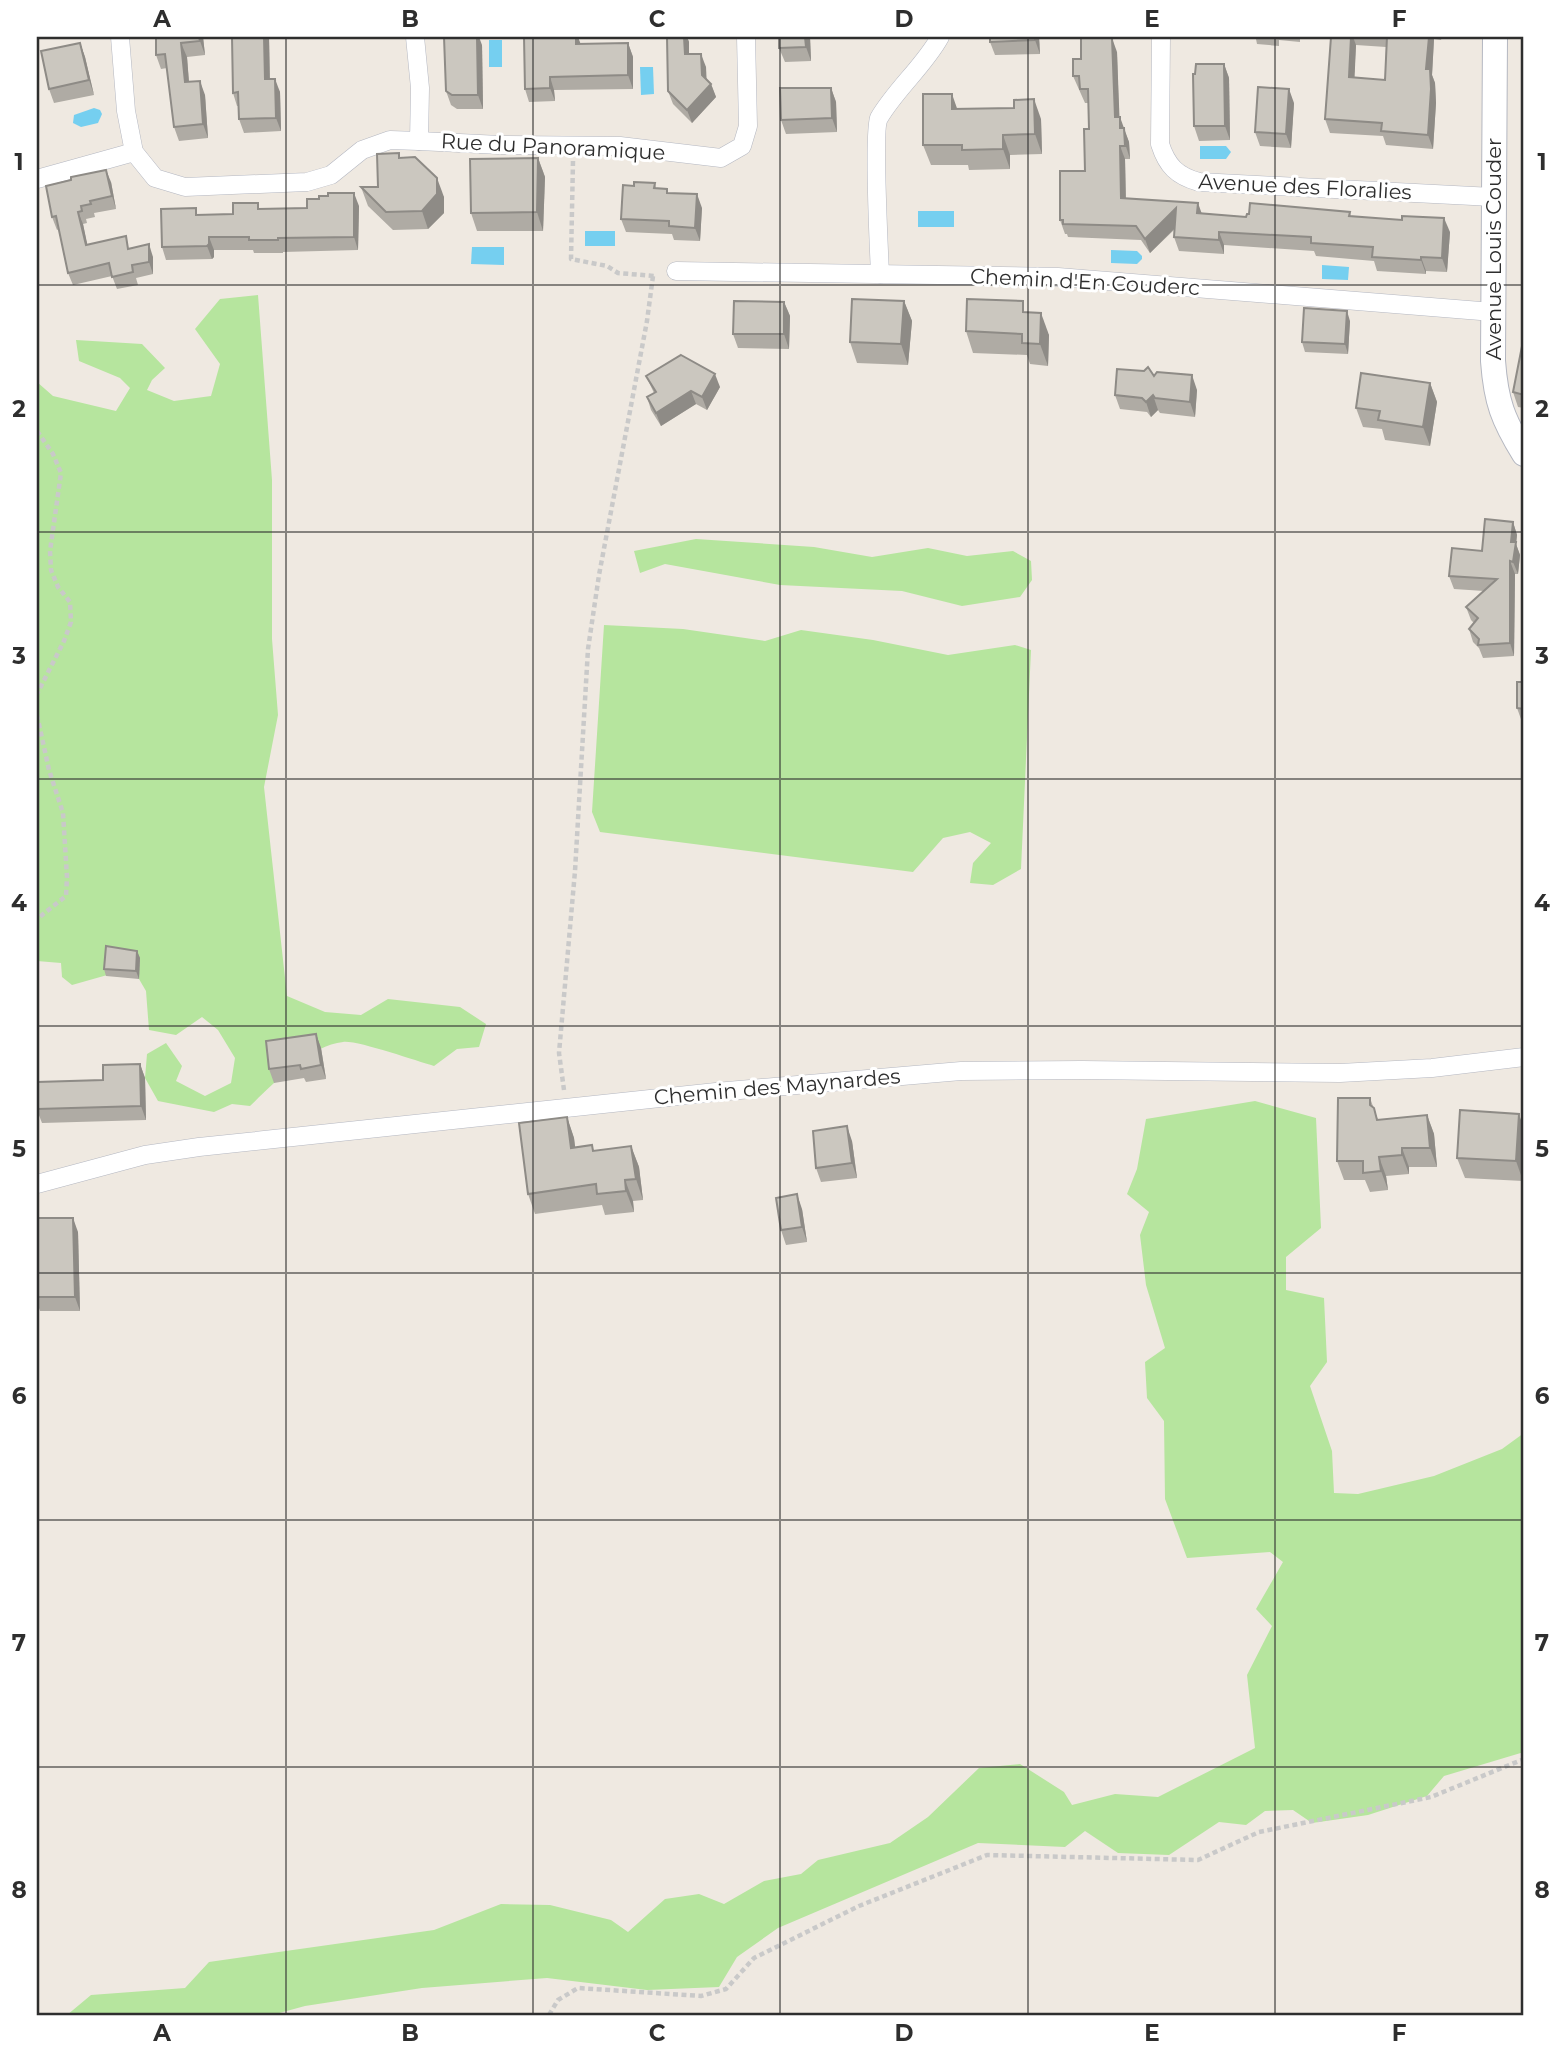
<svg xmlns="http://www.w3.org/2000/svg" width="1561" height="2052" font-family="Montserrat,sans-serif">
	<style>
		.green { fill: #b6e59e }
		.water { fill: #75cff0 }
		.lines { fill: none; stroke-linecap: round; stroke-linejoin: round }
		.street-casing { stroke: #b4b7c1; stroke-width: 19 }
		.secondary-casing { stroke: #b4b7c1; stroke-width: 26 }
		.path { stroke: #c9c9c9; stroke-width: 4.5; stroke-dasharray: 5 3.5; stroke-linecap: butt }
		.street { stroke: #fff; stroke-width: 18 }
		.secondary { stroke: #fff; stroke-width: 24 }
		.wall { fill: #afaba4; fill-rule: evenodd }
		.shaded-wall { fill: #8e8b86 }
		.building { fill: #cbc7bf; stroke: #8e8b86; stroke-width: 2 }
		.grid { fill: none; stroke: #2e2e2e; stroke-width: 2; stroke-opacity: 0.55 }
		.labels { text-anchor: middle; stroke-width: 6; stroke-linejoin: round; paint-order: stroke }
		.street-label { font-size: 21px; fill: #2e2e2e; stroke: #fff }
		.neatline { fill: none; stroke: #2e2e2e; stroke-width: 2.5 }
		.grid-label { font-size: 23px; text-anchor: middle; font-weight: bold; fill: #2e2e2e }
	</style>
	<rect width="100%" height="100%" fill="#efe9e1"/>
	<!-- green -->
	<g class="green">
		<path d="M258 295 272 480V639L278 715 264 787 287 996 325 1012 361 1015 388 999 460 1007 486 1024 479 1047 457 1049 434 1066C416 1061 357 1040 343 1042 310 1045 273 1084 250 1106L232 1104 214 1112 158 1101 145 1078 147 1054 166 1043 182 1066 176 1081 205 1096 231 1083 235 1058 218 1030 202 1017 176 1035 149 1030 146 991 139 979V966L72 985 62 977 61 963 37 961V382L53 396 116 411 130 388 120 378 79 361 76 340 142 344 165 368 152 380 147 390 174 401 211 396 220 364 195 329 220 299Z"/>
		<polygon points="696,539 814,547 872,557 928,548 967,556 1013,551 1031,561 1032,580 1020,597 962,606 902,591 780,585 665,564 640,573 634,551"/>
		<polygon points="604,625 683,629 765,641 801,630 873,640 948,655 1015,645 1031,650 1021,869 993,885 970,883 973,863 991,843 970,832 943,838 913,872 600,832 592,812"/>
		<polygon points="1255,1101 1316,1118 1321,1228 1286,1257 1286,1290 1324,1298 1327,1362 1310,1386 1332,1451 1334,1493 1358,1494 1434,1476 1502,1449 1524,1433 1524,1752 1444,1776 1427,1796 1368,1815 1312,1823 1293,1810 1265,1811 1246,1825 1219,1822 1169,1855 1118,1853 1085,1831 1065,1847 978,1843 778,1928 737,1957 719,1987 647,1990 547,1978 422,1988 305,2006 272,2015 67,2015 91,1995 185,1988 209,1962 434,1930 501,1904 550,1905 611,1920 628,1932 665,1899 699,1894 724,1904 764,1881 801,1874 818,1860 890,1843 928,1817 979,1768 1020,1764 1064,1792 1072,1805 1115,1794 1158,1797 1255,1748 1247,1675 1272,1626 1256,1609 1283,1562 1270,1552 1187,1558 1165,1499 1164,1421 1147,1398 1145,1362 1165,1348 1146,1285 1140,1235 1149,1212 1127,1194 1137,1169 1146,1119"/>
	</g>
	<!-- water -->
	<g class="water">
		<rect x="489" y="40" width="13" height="27"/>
		<polygon points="640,67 653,67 654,94 641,95"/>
		<polygon points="94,108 100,110 102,114 98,123 81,127 73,123 74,115"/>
		<polygon points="1200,146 1226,146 1231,152 1226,159 1200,159"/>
		<rect x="918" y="211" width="36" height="16"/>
		<rect x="585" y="231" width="30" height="15"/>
		<polygon points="504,247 504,265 471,264 472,247"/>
		<polygon points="1111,250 1137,251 1142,256 1142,259 1137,264 1111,263"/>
		<polygon points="1322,265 1349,267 1348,280 1322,279"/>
	</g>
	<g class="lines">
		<!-- street casing -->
		<g class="street-casing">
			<g id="street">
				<polyline points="120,37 126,111 134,152 155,178 185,187 307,182 331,175 362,150 390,140 419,141 420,88 415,37"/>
				<path d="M1161 37 1160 144C1167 166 1177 176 1199 182L1493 197"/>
				<polyline points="419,141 500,145 620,146 721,158 742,146 748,126 746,37"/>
				<polyline points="37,179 134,152"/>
				<polyline points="676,271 1058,277 1493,312"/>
				<path d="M880 274C879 252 873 129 879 118 896 89 924 66 940 37"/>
				<polyline points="37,1184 145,1155 199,1147 716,1092 961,1071 1082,1070 1340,1073 1432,1068 1524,1057"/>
			</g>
		</g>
		<!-- secondary casing -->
		<g class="secondary-casing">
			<path id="secondary" d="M1495 37 1493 361C1496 402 1503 420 1524 454"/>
		</g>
		<!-- path -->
		<g class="path">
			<polyline points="573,161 571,259 607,266 618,273 654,276"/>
			<polyline points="37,431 53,454 61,473 50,551 51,570 58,587 70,602 71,622 64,641 37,694"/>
			<polyline points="37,715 49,770 63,813 67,877 66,896 37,919"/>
			<polyline points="564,1090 559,1053 575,871 588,649 599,575 647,321 653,276"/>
			<polyline points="549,2015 558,2000 578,1988 701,1996 726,1989 754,1958 859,1906 987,1855 1198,1860 1259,1832 1431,1797 1524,1759"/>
		</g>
		<!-- street -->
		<use href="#street" class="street"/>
		<!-- secondary -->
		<use href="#secondary" class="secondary"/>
	</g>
	<!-- wall -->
	<g class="wall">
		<polygon points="156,37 203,37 205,55 187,57 189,82 205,95 208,138 179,141 174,127 167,68 161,69 156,55"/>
		<polygon points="269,37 270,79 280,92 281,131 244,133 239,119 239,106 237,106 233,93"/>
		<polygon points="578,37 580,44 628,43 633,57 633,89 554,90 555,101 529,102 525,89"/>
		<polygon points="667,37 687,37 689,42 689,54 706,67 706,79 711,84 716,97 692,123 673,104 668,91"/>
		<polygon points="779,37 810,37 811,61 785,62 779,48"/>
		<polygon points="990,37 1039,37 1040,54 995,55 990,42"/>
		<polygon points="1219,37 1300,37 1300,42 1279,40 1279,46 1257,44 1256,39"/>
		<path d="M1331 37H1442L1441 40 1434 39 1432 75 1435 83 1436 103 1433 149 1386 145 1383 136 1330 133 1325 119ZM1356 45 1386 47 1385 80 1354 77Z"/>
		<polygon points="80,43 85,57 94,95 54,103 49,89"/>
		<polygon points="482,45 483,109 457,109 451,105 446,91"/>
		<polygon points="1117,52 1119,117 1129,142 1130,159 1125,159 1126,198 1202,213 1246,217 1350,212 1351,217 1450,232 1447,272 1426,271 1426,274 1377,271 1374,261 1316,256 1314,251 1224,245 1224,254 1179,251 1174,237 1175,229 1150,253 1141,240 1068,237 1067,234 1065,234 1060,220 1085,171 1089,129 1088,103 1085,103 1073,76 1081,59"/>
		<polygon points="1224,64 1229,78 1230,140 1199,141 1194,126"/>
		<polygon points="831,88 836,102 837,132 786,134 781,120"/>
		<polygon points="1294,103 1291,148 1260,146 1255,132"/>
		<polygon points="957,109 1041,119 1042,154 1010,155 1010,169 969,170 968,165 931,165 923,145"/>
		<polygon points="400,158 444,197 444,213 428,229 393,230 368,206 361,187 378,187"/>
		<polygon points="538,158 545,177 543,231 477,231 471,213"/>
		<polygon points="111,182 116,209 94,213 95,217 86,219 87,223 83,224 87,244 130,248 153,257 153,274 136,278 138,285 117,289 112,276 73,285 68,273 59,229 57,230 52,217"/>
		<polygon points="655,183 656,188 702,208 700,241 674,240 672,234 626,232 621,219 634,186"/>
		<polygon points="359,206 358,250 283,252 283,253 254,253 253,250 214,250 214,257 212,259 166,260 162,247 199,215 233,214 260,209"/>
		<polygon points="904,301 912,321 908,365 857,363 850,342"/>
		<polygon points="784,302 790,316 789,349 738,348 733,334"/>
		<polygon points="1027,312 1049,335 1048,366 1030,364 1027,355 973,353 966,331"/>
		<polygon points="1350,321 1348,354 1305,352 1302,342"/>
		<polygon points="1524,336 1524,408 1518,407 1513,392"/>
		<polygon points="646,376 720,387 707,410 696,404 661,426 651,410 647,397 654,393"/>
		<polygon points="1154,376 1197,390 1195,417 1160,413 1158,410 1151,417 1147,412 1120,409 1115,395"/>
		<polygon points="1430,383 1437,402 1430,446 1385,440 1382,429 1363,427 1356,408"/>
		<polygon points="1513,522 1517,535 1516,544 1520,555 1518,574 1515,574 1514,656 1483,658 1479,648 1473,642 1469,629 1474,623 1471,620 1466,607 1484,591 1454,589 1449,576 1482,551"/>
		<polygon points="1524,682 1524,722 1522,722 1517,708"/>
		<polygon points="137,951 140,958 139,979 106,976 104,969"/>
		<polygon points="316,1034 321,1048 326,1079 306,1082 304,1078 274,1083 269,1069"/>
		<polygon points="140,1064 145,1078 146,1120 42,1123 37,1110 37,1082 103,1080"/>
		<polygon points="1370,1098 1378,1120 1427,1115 1434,1134 1437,1167 1409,1167 1409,1174 1386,1176 1388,1190 1370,1192 1365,1180 1344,1180 1337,1161"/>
		<polygon points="567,1117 574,1138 575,1148 594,1151 631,1146 639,1167 643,1200 633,1201 634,1212 605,1215 602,1205 535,1214 528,1194"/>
		<polygon points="1524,1129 1523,1181 1465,1178 1457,1158"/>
		<polygon points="852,1141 857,1178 821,1182 816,1168"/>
		<polygon points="802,1209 807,1242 786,1245 781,1230"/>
		<polygon points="37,1218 78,1232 80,1311 40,1311 37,1302"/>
	</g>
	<!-- shaded-wall -->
	<g class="shaded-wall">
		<polygon points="199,37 203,37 205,55 200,41"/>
		<polygon points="264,37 269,37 270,93 265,79"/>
		<polygon points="477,37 479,37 482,45 483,109 478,95"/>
		<polygon points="576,37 578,37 581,45 576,44"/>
		<polygon points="684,37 687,37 689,42 689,67 685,54"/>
		<polygon points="805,37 810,37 811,61 806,47"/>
		<polygon points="1035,37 1039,37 1040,54 1035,40"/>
		<polygon points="1351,37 1353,37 1356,45 1354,90 1349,77"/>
		<polygon points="1429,37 1434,37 1434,39 1432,75 1435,83 1436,103 1433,149 1428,135 1426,69"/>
		<polygon points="1112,38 1117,52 1120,131 1115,117"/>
		<polygon points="80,43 85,57 94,95 89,80"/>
		<polygon points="181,43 187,57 190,96 185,82"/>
		<polygon points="628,43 633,57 633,89 628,75"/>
		<polygon points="701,54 706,67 707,88 702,75"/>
		<polygon points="1224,64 1229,78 1230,140 1225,126"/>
		<polygon points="550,77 554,90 555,101 550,88"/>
		<polygon points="275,79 280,92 281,131 276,118"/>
		<polygon points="200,81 205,95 208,138 203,124"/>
		<polygon points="711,84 716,97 692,123 687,110"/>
		<polygon points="831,88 836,102 837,132 832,118"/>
		<polygon points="1289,89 1294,103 1291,148 1286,134"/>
		<polygon points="952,94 959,114 952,109"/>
		<polygon points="1034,99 1041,119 1042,154 1035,134"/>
		<polygon points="1120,117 1129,142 1130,159 1120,128"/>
		<polygon points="1003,135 1010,155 1010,169 1003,149"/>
		<polygon points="1120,146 1125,159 1126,212 1121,198"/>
		<polygon points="538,158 545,177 543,231 537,212"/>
		<polygon points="106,170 111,182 116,209 112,196"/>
		<polygon points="437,178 444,197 444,213 428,229 422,211"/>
		<polygon points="354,193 359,206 358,250 354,237"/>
		<polygon points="697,194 702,208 700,241 695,228"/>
		<polygon points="1198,203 1203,217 1197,213"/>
		<polygon points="1176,208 1181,222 1150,253 1145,239"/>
		<polygon points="78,212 83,224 90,257 86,245"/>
		<polygon points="1444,218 1450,232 1447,272 1442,258"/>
		<polygon points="1219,232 1224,245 1224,254 1219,240"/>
		<polygon points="209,237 214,250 214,257 212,259 207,246"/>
		<polygon points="149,244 153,257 153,274 149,262"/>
		<polygon points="1421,257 1426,271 1426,274 1421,260"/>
		<polygon points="904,301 912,321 908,365 901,344"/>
		<polygon points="784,302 790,316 789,349 784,334"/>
		<polygon points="1347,311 1350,321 1348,354 1345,344"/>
		<polygon points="1041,313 1049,335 1048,366 1040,344"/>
		<polygon points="715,374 720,387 707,410 702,397"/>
		<polygon points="1192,375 1197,390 1195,417 1190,402"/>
		<polygon points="1430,383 1437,402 1430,446 1423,427"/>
		<polygon points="691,391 696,404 661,426 656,413"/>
		<polygon points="1153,395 1158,410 1151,417 1146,402"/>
		<polygon points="1513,522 1517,535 1516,544 1520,555 1518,574 1513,562 1511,542"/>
		<polygon points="1510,561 1515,574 1514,656 1510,643"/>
		<polygon points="137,951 140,958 139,979 136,971"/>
		<polygon points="316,1034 321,1048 326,1079 321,1065"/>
		<polygon points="140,1064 145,1078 146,1120 141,1106"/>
		<polygon points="1519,1114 1524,1129 1523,1181 1516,1161"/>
		<polygon points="1427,1115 1434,1134 1437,1167 1430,1148"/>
		<polygon points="567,1117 574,1138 578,1169 571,1148"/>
		<polygon points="847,1126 852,1141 857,1178 852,1163"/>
		<polygon points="631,1146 639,1167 643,1200 636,1179"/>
		<polygon points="1402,1148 1409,1167 1409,1174 1402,1155"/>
		<polygon points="1379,1157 1386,1176 1388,1190 1381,1171"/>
		<polygon points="625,1180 633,1201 634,1212 626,1191"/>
		<polygon points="797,1194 802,1209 807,1242 802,1227"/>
		<polygon points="73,1218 78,1232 80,1311 75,1297"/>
	</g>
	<!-- building -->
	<g class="building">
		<polygon points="156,37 199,37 200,41 181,43 185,82 200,81 203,124 174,127 165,54 156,55"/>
		<polygon points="232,37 264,37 265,79 275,79 276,118 239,119 238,92 233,93"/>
		<polygon points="444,37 477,37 478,95 452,95 446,91"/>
		<polygon points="524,37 576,37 576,44 628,43 628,75 550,77 550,88 525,89"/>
		<polygon points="667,37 684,37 685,54 701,54 702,75 711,84 687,110 668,91"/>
		<polygon points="779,37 805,37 806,47 779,48"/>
		<polygon points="990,37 1035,37 1035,40 990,42"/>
		<polygon points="1331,37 1351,37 1349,77 1385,80 1387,37 1429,37 1426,69 1430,69 1431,89 1428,135 1381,131 1382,123 1325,119"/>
		<polygon points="1081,38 1112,38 1115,117 1120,117 1120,128 1124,128 1125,146 1120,146 1121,198 1198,203 1197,213 1246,217 1247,214 1249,214 1250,203 1350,212 1349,216 1402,220 1402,216 1444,218 1442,258 1421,257 1421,260 1372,257 1373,247 1311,243 1311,237 1219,232 1219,240 1174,237 1176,208 1145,239 1136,226 1063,224 1063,220 1060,220 1060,171 1085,171 1084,129 1089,129 1088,89 1080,89 1079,76 1073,76 1073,59 1081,59"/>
		<polygon points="80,43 89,80 49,89 41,51"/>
		<polygon points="1196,64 1224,64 1225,126 1194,126 1193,74 1195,74"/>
		<polygon points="1258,87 1289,89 1286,134 1255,132"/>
		<polygon points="780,88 831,88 832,118 781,120"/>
		<polygon points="923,94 952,94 952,109 1014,108 1014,100 1034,99 1035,134 1003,135 1003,149 962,150 962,145 923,145"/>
		<polygon points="399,153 399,158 415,157 437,178 437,194 422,211 386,212 361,187 378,187 377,154"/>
		<polygon points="538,158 537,212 471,213 470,159"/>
		<polygon points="106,170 112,196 90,201 91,204 81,206 82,211 78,212 86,245 126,236 128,249 149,244 149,262 132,265 133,272 112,277 109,263 68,273 56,216 52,217 46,186 71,180 71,177"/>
		<polygon points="634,182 655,183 654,188 667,189 667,193 697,194 695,228 669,226 669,221 621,219 623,185 634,186"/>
		<polygon points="328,193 354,193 354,237 278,238 278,240 249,240 249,237 209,237 209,244 207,246 162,247 161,209 196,208 196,215 233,214 233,203 258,203 258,209 307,208 307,199 319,199 319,196 328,196"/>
		<polygon points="852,299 904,301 901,344 850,342"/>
		<polygon points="967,299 1023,301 1023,312 1041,313 1040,344 1022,343 1022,334 966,331"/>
		<polygon points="734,301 784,302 784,334 733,334"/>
		<polygon points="1304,308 1347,311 1345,344 1302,342"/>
		<polygon points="1524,336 1524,395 1513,392"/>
		<polygon points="681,355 715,374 702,397 691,391 656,413 647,397 656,392 646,376"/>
		<polygon points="1148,367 1154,376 1157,372 1192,375 1190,402 1155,398 1153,395 1146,402 1142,398 1115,395 1117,369 1144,371"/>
		<polygon points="1361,373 1430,383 1423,427 1378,420 1380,411 1356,408"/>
		<polygon points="1485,519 1513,522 1511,542 1516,542 1513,562 1510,561 1510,643 1478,645 1479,639 1469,629 1478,618 1466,607 1497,579 1449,576 1452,548 1482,551"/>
		<polygon points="1517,682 1524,682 1524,709 1517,708"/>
		<polygon points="106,946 137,951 136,971 104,969"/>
		<polygon points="316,1034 321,1065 301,1069 300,1065 269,1069 266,1041"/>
		<polygon points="140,1064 141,1106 37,1109 37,1082 103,1080 103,1065"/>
		<polygon points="1338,1098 1370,1098 1370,1105 1374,1108 1377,1120 1427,1115 1430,1148 1402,1148 1402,1155 1379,1157 1381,1171 1363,1173 1363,1161 1337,1161"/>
		<polygon points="1460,1110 1519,1114 1516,1161 1457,1158"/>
		<polygon points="567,1117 571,1148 592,1145 593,1151 631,1146 636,1179 625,1180 626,1191 597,1194 596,1184 528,1194 519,1123"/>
		<polygon points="847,1126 852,1163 816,1168 813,1131"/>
		<polygon points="797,1194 802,1227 781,1230 776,1198"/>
		<polygon points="37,1218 73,1218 75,1297 37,1297"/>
	</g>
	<!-- grid -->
	<path class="grid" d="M286 37V2015M533 37V2015M780 37V2015M1028 37V2015M1275 37V2015M37 285H1524M37 532H1524M37 779H1524M37 1026H1524M37 1273H1524M37 1520H1524M37 1767H1524"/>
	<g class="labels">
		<!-- street labels -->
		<g class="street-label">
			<text transform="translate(553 147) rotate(3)" y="7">Rue du Panoramique</text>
			<text transform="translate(1305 187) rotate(3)" y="7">Avenue des Floralies</text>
			<text transform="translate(1494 249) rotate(-90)" y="7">Avenue Louis Couder</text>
			<text transform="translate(1085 282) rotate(3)" y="7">Chemin d'En Couderc</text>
			<text transform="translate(777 1087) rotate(-5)" y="7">Chemin des Maynardes</text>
		</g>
	</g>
	<!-- border -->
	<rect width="1561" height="2052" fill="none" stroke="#ffffff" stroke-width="77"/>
	<rect x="38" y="38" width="1484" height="1976" class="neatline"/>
	<g class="grid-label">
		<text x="162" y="27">A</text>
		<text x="410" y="27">B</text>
		<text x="657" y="27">C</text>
		<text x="904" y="27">D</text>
		<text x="1152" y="27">E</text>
		<text x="1399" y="27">F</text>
		<text x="19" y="170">1</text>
		<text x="1542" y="170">1</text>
		<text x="19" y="417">2</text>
		<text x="1542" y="417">2</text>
		<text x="19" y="664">3</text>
		<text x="1542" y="664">3</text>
		<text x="19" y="911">4</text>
		<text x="1542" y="911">4</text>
		<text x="19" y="1157">5</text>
		<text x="1542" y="1157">5</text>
		<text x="19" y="1404">6</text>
		<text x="1542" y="1404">6</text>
		<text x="19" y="1651">7</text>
		<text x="1542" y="1651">7</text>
		<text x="19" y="1898">8</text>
		<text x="1542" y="1898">8</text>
		<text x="162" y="2041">A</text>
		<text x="410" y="2041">B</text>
		<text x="657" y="2041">C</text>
		<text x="904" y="2041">D</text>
		<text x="1152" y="2041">E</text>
		<text x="1399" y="2041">F</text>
	</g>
</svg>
